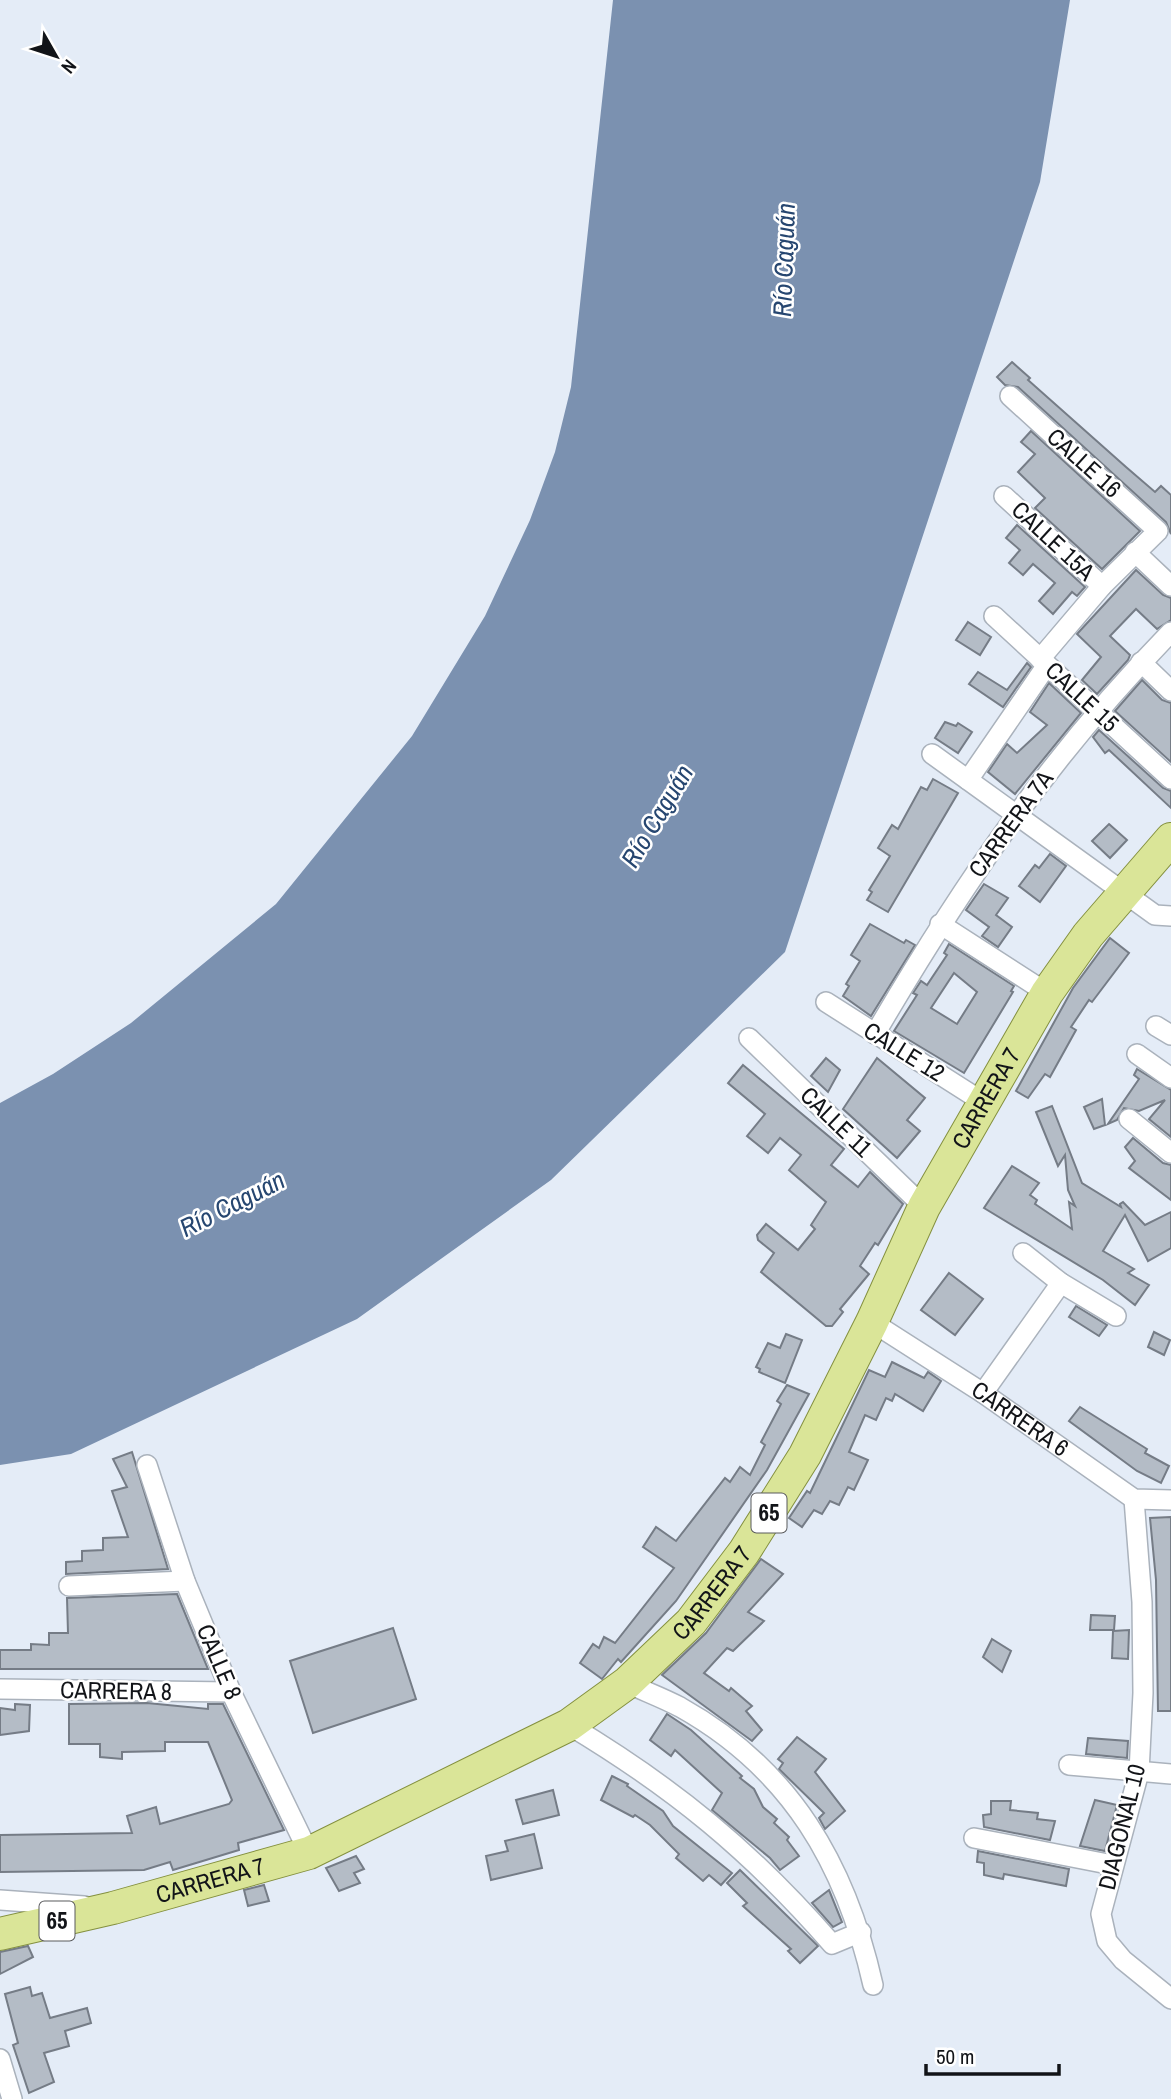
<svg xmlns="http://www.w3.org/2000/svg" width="1171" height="2099" font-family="'Archivo Narrow',sans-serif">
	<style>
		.water { fill: #7b91b0 }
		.building { fill: #b4bcc6; stroke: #757c86; stroke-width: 2; fill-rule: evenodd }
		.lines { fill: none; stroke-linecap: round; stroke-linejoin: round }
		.street-casing { stroke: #aab2bc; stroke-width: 22 }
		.primary-casing { stroke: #84903f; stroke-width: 34 }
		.street { stroke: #fff; stroke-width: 19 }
		.primary { stroke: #dae598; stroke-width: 32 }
		.labels { text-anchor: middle; stroke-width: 5; stroke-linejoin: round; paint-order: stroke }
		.shield { fill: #fff; stroke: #595a5d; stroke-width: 2 }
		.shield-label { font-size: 23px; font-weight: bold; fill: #121418 }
		.street-label { font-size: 24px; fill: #121418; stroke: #fff }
		.water-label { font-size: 26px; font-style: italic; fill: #264670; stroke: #fff }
	</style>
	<rect width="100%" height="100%" fill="#e4ecf7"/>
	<!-- water -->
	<polygon class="water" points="613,0 1070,0 1040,182 785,952 551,1180 357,1319 71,1454 0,1465 0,1103 53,1074 131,1023 276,904 412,736 485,616 530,520 555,452 571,387"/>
	<!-- building -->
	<g class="building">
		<polygon points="1012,362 1030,378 1028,380 1126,467 1155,492 1161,486 1171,495 1171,534 1166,522 1018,387 1005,385 997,377"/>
		<polygon points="1031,431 1140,531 1102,569 1035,508 1045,498 1018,472 1035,454 1021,442"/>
		<polygon points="1017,525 1085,587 1077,596 1072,592 1053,614 1039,601 1055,583 1033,564 1023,575 1009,563 1020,550 1006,538"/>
		<polygon points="1136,570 1163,595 1171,598 1171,620 1157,629 1136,609 1110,636 1130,655 1128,660 1097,694 1082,680 1101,657 1077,634"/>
		<polygon points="968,622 991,637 980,655 956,640"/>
		<polygon points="1027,663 1031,667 1003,707 969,684 978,672 1007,690"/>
		<polygon points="1142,680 1162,700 1171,703 1171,762 1115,711"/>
		<polygon points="1049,683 1081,713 1015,794 988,772 1007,744 1017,753 1047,725 1030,712"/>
		<polygon points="945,722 956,726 958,723 972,732 958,753 935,738"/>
		<polygon points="1099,730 1163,788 1171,791 1171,808 1109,750 1105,753 1093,737"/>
		<polygon points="933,779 958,793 888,912 867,900 872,892 869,890 890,856 878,848 892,825 898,829 921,787 927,790"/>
		<polygon points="1109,824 1127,840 1110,858 1092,841"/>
		<polygon points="1050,854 1066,866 1040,902 1019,886 1035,865 1039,868"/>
		<polygon points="984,884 1008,898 996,915 1012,927 998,947 982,936 989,927 966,910"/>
		<polygon points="870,924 904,943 906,940 915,945 871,1016 843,996 849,986 846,984 860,961 851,955"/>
		<polygon points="1110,938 1129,953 1092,1002 1089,1000 1071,1027 1076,1030 1050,1077 1045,1074 1028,1098 1016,1091 1073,988"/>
		<path d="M949 944 1014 986 1011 991 1013 992 964 1073 894 1031 917 995 913 993 921 981 927 985 947 955 944 953ZM954 973 977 992 957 1024 931 1008Z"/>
		<polygon points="826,1058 840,1070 828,1092 811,1076"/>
		<polygon points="877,1058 925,1098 907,1120 920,1131 897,1158 843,1109"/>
		<polygon points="743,1065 844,1149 831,1165 858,1187 870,1172 903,1204 878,1245 875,1243 860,1266 869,1274 840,1309 843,1312 832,1326 826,1326 761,1272 774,1253 758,1240 757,1235 766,1224 798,1250 815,1229 811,1225 826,1202 789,1170 801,1155 780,1138 768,1153 747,1136 765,1114 728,1083"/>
		<polygon points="1137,1069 1171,1090 1171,1137 1149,1119 1165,1100 1139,1111 1124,1108 1117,1120 1108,1124 1139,1079 1134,1075"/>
		<polygon points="1102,1099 1105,1125 1094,1129 1084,1107"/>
		<polygon points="1052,1106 1082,1183 1121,1207 1120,1204 1123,1202 1145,1225 1171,1212 1171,1248 1148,1261 1125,1215 1103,1251 1134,1269 1128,1273 1149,1285 1135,1305 1103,1280 984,1208 1012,1166 1039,1183 1030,1195 1037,1200 1035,1204 1072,1229 1069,1202 1075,1206 1068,1190 1065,1155 1058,1166 1036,1112"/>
		<polygon points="1133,1138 1163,1163 1171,1165 1171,1200 1129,1168 1135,1161 1125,1147"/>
		<polygon points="949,1273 983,1299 955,1335 921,1310"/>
		<polygon points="1076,1306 1107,1325 1099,1336 1069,1317"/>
		<polygon points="1154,1332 1170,1340 1164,1355 1148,1347"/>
		<polygon points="786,1334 802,1340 785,1383 759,1372 760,1369 756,1367 768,1343 780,1348"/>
		<polygon points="892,1362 924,1378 928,1372 941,1381 923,1411 895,1394 892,1401 886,1398 876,1420 865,1415 849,1452 868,1460 854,1490 848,1487 839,1505 830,1501 822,1514 814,1510 802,1527 789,1518 807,1491 810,1493 869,1370 885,1377"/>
		<polygon points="787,1385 809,1394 767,1470 676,1601 621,1662 618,1659 602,1679 580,1663 593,1644 599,1648 604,1637 615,1643 674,1568 643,1547 656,1527 676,1541 725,1478 730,1482 740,1467 750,1475 765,1445 761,1442 781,1404 777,1401"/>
		<polygon points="1080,1407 1147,1449 1145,1453 1169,1466 1161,1483 1137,1471 1069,1421"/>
		<polygon points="132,1452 168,1569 66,1574 66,1562 82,1561 82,1551 103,1550 103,1538 128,1537 112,1491 127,1487 113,1459"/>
		<polygon points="1171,1517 1171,1711 1158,1711 1156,1580 1150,1518"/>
		<polygon points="761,1559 783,1574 748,1612 764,1621 733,1651 727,1648 704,1673 729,1691 731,1688 752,1706 746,1711 762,1730 752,1741 662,1675 706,1633"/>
		<polygon points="177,1594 208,1669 0,1669 0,1650 31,1650 31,1644 49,1645 49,1633 68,1633 67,1598"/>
		<polygon points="1091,1615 1115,1616 1114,1630 1090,1630"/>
		<polygon points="393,1628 416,1699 313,1733 290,1661"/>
		<polygon points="1129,1630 1128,1659 1112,1658 1113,1631"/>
		<polygon points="992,1639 1011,1651 1002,1672 983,1657"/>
		<polygon points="147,1703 208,1709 208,1704 223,1704 284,1830 238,1843 239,1850 173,1870 170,1862 144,1870 0,1872 0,1835 132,1833 127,1816 156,1807 160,1824 229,1804 232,1800 208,1742 165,1742 165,1751 122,1752 122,1759 100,1757 100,1744 69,1744 69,1704"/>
		<polygon points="15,1704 30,1705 29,1731 0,1735 0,1708 15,1710"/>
		<polygon points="667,1714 691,1730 742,1776 740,1778 754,1789 763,1807 777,1819 774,1823 789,1837 787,1840 799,1856 780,1870 770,1858 712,1810 722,1793 675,1750 671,1756 650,1740"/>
		<polygon points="797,1737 826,1759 815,1772 845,1811 825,1829 819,1818 824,1813 779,1769 783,1763 778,1759"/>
		<polygon points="1088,1738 1128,1741 1127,1758 1086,1754"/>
		<polygon points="612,1776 628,1784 627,1786 663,1811 673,1826 732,1873 721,1885 709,1875 703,1881 676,1858 679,1854 650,1825 635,1815 633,1817 601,1800"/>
		<polygon points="553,1790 559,1815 523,1824 516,1800"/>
		<polygon points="1095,1800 1117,1805 1105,1851 1080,1846"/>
		<polygon points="991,1801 1011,1801 1010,1810 1038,1813 1037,1819 1055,1821 1050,1840 984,1827 983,1815 991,1814"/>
		<polygon points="534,1834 542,1868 491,1880 486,1856 508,1851 505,1841"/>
		<polygon points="978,1851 1069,1869 1066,1886 1004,1874 1003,1879 984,1875 984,1863 977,1862"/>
		<polygon points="356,1856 364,1869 354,1873 360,1883 339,1891 326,1868"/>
		<polygon points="740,1870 818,1946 800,1963 788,1951 791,1949 743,1906 747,1903 727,1883"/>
		<polygon points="264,1885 269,1901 248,1906 244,1890"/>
		<polygon points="829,1890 842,1922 833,1927 812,1903"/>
		<polygon points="28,1946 33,1957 0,1974 0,1952"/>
		<polygon points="30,1987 32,1996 42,1993 50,2018 87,2008 91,2023 65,2031 69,2046 44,2053 54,2082 29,2093 13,2045 18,2043 5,1994"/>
	</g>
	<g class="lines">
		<!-- street casing -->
		<g class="street-casing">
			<g id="street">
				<polyline points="1010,396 1158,531 1102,586 1040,659"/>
				<polyline points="1004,496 1102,586"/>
				<polyline points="1135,552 1171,586"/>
				<polyline points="994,616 1171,779"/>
				<polyline points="1141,662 1171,691"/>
				<polyline points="932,754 1155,915 1171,916"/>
				<polyline points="968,780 1047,665"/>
				<polyline points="940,924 1047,993"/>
				<polyline points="826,1002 983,1102"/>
				<polyline points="1156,1026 1171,1035"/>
				<path d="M875 1034C962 885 1050 756 1171 632"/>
				<polyline points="749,1038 924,1207"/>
				<polyline points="1137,1054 1171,1078"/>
				<polyline points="1129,1119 1171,1153"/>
				<polyline points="1023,1253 1061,1283 1116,1316"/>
				<path id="s1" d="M872 1322 983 1393 1134 1499 1171 1500"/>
				<polyline points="983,1393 1061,1283"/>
				<polyline points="147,1465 185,1581 231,1692 309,1853"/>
				<polyline points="1134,1499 1142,1602 1143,1693 1139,1772 1101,1914 1107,1941 1123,1960 1171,1999"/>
				<polyline points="69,1586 185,1581"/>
				<path d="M627 1683C644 1691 663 1698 680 1707 791 1769 846 1865 873 1985"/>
				<polyline points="0,1689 231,1692"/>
				<path d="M569 1725C674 1788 751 1851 832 1944L861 1932"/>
				<polyline points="1069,1765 1171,1774"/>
				<polyline points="974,1838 1113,1865"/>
				<polyline points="0,1900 84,1906"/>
				<polyline points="0,2059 12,2099"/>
			</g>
		</g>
		<!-- primary casing -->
		<g class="primary-casing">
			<g id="primary">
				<path id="s2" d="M0 1934 113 1908 309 1853 569 1725 627 1683 691 1622 744 1552 805 1455 872 1322 924 1207 1047 993 1088 935 1171 839"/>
			</g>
		</g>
		<!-- street -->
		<use href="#street" class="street"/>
		<!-- primary -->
		<use href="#primary" class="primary"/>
	</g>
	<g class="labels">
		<!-- shield labels -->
		<g class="shield">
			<rect x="751.5" y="1493.5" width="35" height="39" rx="5"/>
			<rect x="39.5" y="1901.5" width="35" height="39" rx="5"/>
		</g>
		<g class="shield-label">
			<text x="769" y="1521">65</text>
			<text x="57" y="1929">65</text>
		</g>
		<!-- street labels -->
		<g class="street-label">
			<text transform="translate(1084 463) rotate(42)" y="8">CALLE 16</text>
			<text transform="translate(1053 541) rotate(43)" y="8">CALLE 15A</text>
			<text transform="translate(1082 697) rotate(43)" y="8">CALLE 15</text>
			<text transform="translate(1011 824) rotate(-54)" y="8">CARRERA 7A</text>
			<text transform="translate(904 1052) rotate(32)" y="8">CALLE 12</text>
			<text dy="8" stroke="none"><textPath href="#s2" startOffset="1372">CARRERA 7</textPath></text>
			<text transform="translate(836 1122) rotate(44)" y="8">CALLE 11</text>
			<text dy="8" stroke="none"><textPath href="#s1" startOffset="177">CARRERA 6</textPath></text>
			<text dy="8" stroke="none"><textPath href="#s2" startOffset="805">CARRERA 7</textPath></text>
			<text transform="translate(219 1662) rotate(67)" y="8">CALLE 8</text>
			<text transform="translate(116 1691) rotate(1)" y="8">CARRERA 8</text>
			<text transform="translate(1122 1827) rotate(-76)" y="8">DIAGONAL 10</text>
			<text dy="8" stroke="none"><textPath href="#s2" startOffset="217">CARRERA 7</textPath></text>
		</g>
		<!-- water labels -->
		<g class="water-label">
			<text transform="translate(784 260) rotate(-88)" y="9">Río Caguán</text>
			<text transform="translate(657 816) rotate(-59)" y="9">Río Caguán</text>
			<text transform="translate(232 1204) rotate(-27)" y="9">Río Caguán</text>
		</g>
	</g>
	<!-- north arrow -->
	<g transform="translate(56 56) rotate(129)" stroke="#ffffff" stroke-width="5" paint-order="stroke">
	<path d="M0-5L12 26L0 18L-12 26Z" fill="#121418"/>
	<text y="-10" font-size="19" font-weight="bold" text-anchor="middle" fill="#121418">N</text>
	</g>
	<!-- scale -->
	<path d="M926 2064v10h133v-10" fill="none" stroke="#121418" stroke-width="3.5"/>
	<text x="936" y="2064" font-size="21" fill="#121418" stroke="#ffffff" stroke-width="5" paint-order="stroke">50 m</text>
</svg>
